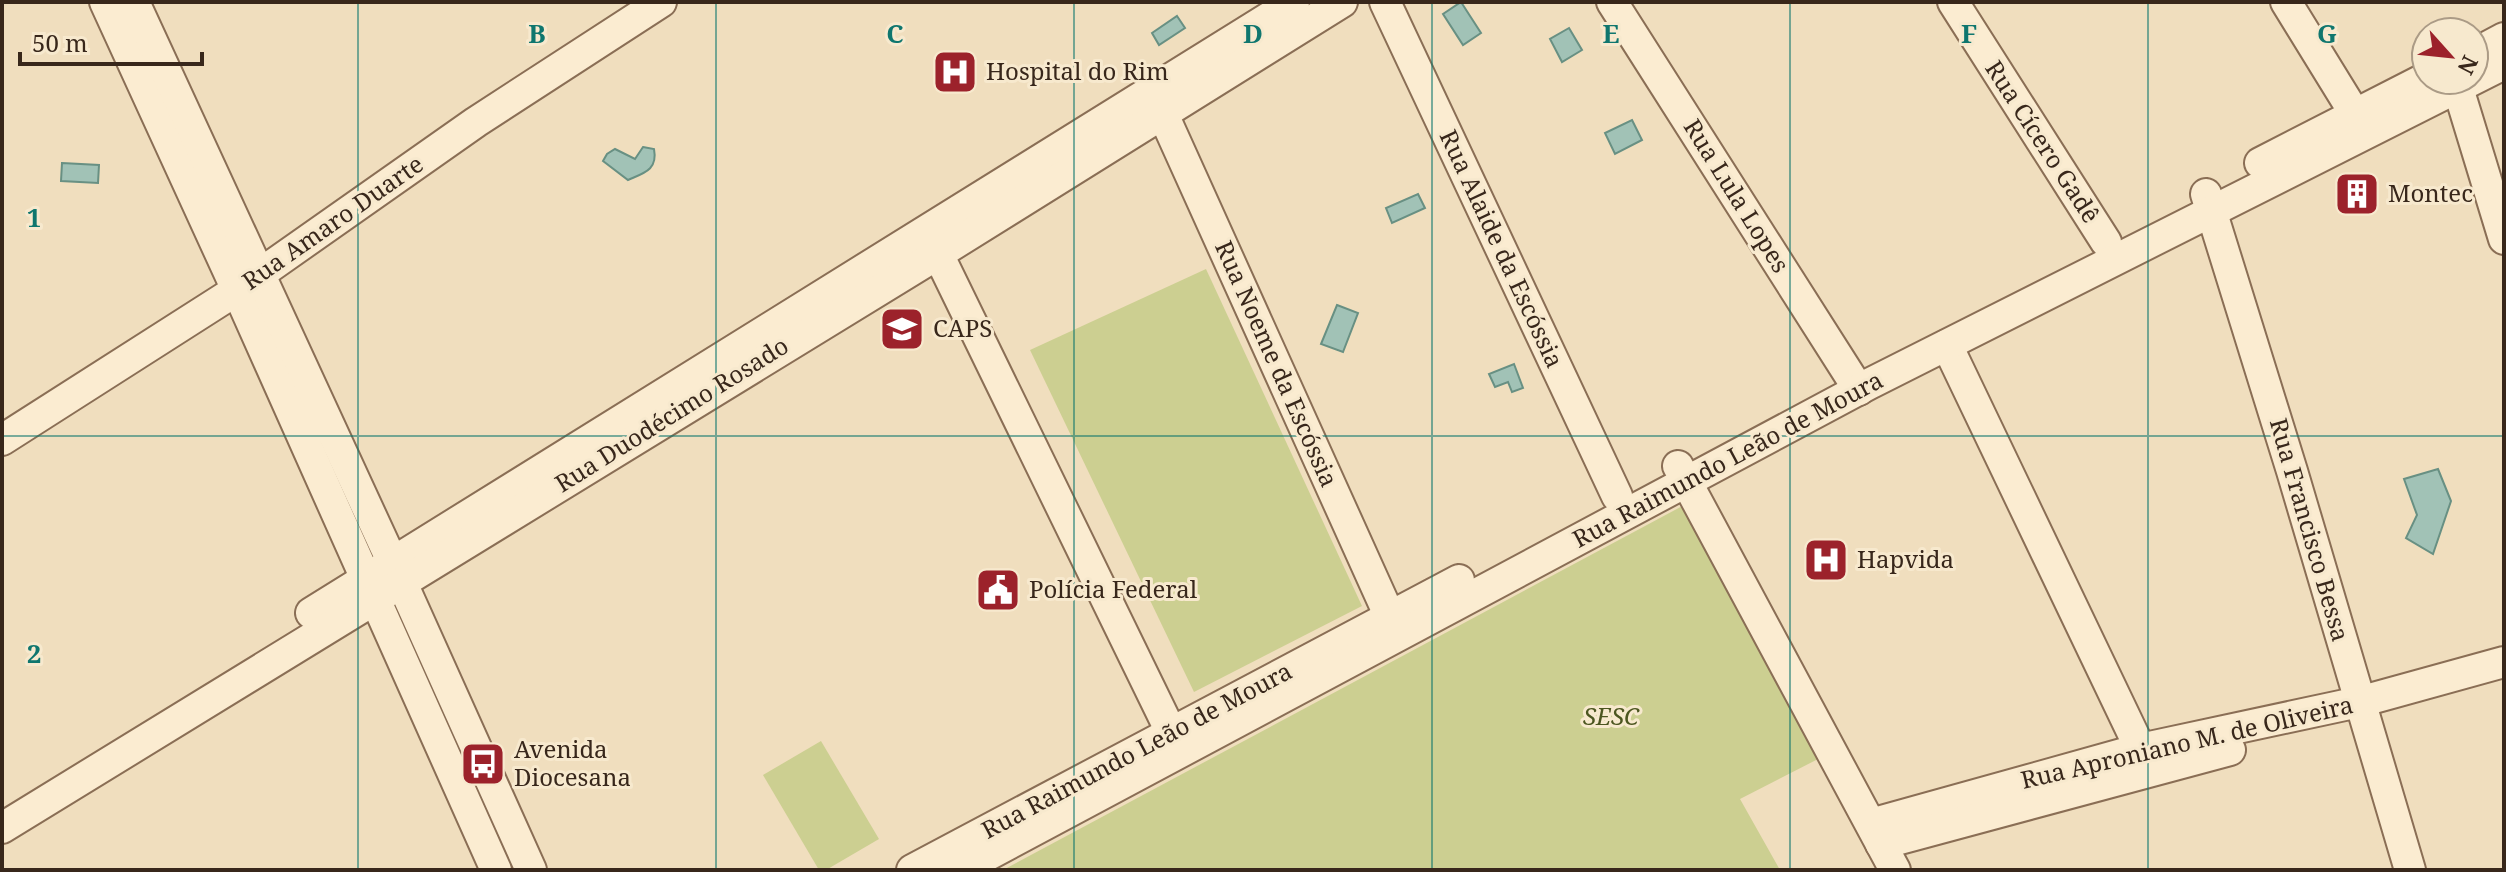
<svg xmlns="http://www.w3.org/2000/svg" width="2506" height="872" font-family="'Noto Serif',serif">
	<style>
		.green { fill: #cccf91 }
		.water { fill: #a1c2b6; stroke: #689083; stroke-width: 2 }
		.lines { fill: none; stroke-linecap: round; stroke-linejoin: round }
		.minor-casing { stroke: #8a6e55; stroke-width: 34 }
		.minor { stroke: #fbecd1; stroke-width: 30 }
		.grid { fill: none; stroke: #0f766e; stroke-width: 2; stroke-opacity: 0.55 }
		.labels { text-anchor: middle; stroke-width: 6; stroke-linejoin: round; paint-order: stroke }
		.poi-label { font-size: 24px; fill: #38271b; stroke: #f7e9ce; text-anchor: start }
		.street-label { font-size: 24px; fill: #38271b; stroke: #f7e9ce }
		.park-label { font-size: 24px; font-style: italic; fill: #4c5620; stroke: #f7e9ce }
		.grid-label { font-size: 26px; text-anchor: middle; font-weight: bold; fill: #0f766e; stroke: #f7e9ce; stroke-width: 6; stroke-linejoin: round; paint-order: stroke }
	</style>
	<rect width="100%" height="100%" fill="#f0debe"/>
	<!-- green -->
	<g class="green">
		<polygon points="1206,269 1362,606 1194,692 1030,350"/>
		<polygon points="1688,503 1820,758 1740,799 1780,870 1003,870"/>
		<polygon points="821,741 879,839 826,870 819,870 763,775"/>
	</g>
	<!-- water -->
	<g class="water">
		<polygon points="1461,2 1481,33 1463,45 1443,14"/>
		<polygon points="1177,16 1185,28 1159,45 1152,33"/>
		<polygon points="1569,28 1582,50 1562,62 1550,39"/>
		<polygon points="1632,120 1642,140 1615,154 1605,133"/>
		<path d="M643 147 654 149C658 170 644 173 628 180L603 161 607 154 615 149 635 159Z"/>
		<polygon points="62,163 99,165 98,183 61,181"/>
		<polygon points="1418,194 1425,208 1392,223 1386,208"/>
		<polygon points="1337,305 1358,313 1343,352 1321,344"/>
		<polygon points="1514,364 1523,388 1512,392 1508,382 1495,387 1489,374"/>
		<polygon points="2438,469 2451,501 2433,554 2406,538 2417,515 2404,479"/>
	</g>
	<g class="lines">
		<!-- minor casing -->
		<g class="minor-casing">
			<g id="minor">
				<polyline points="105,2 237,290 496,870"/>
				<polyline points="134,2 402,583 531,870"/>
				<polyline points="1385,2 1617,496"/>
				<polyline points="1612,2 1859,390"/>
				<polyline points="1953,2 2106,242"/>
				<polyline points="2286,2 2355,114"/>
				<polyline points="2474,54 2504,38"/>
				<polyline points="2458,88 2504,239"/>
				<polyline points="1162,112 1390,617"/>
				<polyline points="2260,163 2426,78"/>
				<polyline points="2206,194 2292,471 2410,870"/>
				<polyline points="938,254 1171,732"/>
				<polyline points="1947,345 2148,765"/>
				<polyline points="2,440 237,290 476,122 661,2"/>
				<polyline points="1678,466 1895,870"/>
				<polyline points="311,613 1294,2"/>
				<polyline points="1871,824 2140,749 2359,702 2504,662"/>
				<polyline points="2,828 938,254 1342,2"/>
				<polyline points="1881,844 2230,750"/>
				<polyline points="912,870 1459,580"/>
				<polyline points="960,870 1871,383 2504,64"/>
			</g>
		</g>
		<!-- minor -->
		<use href="#minor" class="minor"/>
	</g>
	<!-- grid -->
	<path class="grid" d="M358 2V870M716 2V870M1074 2V870M1432 2V870M1790 2V870M2148 2V870M2 436H2504"/>
	<!-- icons -->
	<defs>
		<g id="hospital-square" transform="scale(2.3)"><rect x="-9" y="-9" width="18" height="18" rx="4" fill="#9c222b" stroke="#f7e9ce"/><path d="M-5-5h3v3.5h4V-5h3V5h-3V1.5h-4V5h-3Z" fill="#fff"/></g>
		<g id="building-square" transform="scale(2.3)"><rect x="-9" y="-9" width="18" height="18" rx="4" fill="#9c222b" stroke="#f7e9ce"/><path d="M-4-6H4V6H1V3H-1V6H-4ZM-2.5-4.3h1.7v1.8h-1.7ZM.8-4.3h1.7v1.8H.8ZM-2.5-1h1.7V.8h-1.7ZM.8-1h1.7V.8H.8Z" fill="#fff"/></g>
		<g id="school-square" transform="scale(2.3)"><rect x="-9" y="-9" width="18" height="18" rx="4" fill="#9c222b" stroke="#f7e9ce"/><path d="M0-5L7-2L0 1L-7-2ZM-4 1L0 2.5L4 1V4Q0 6-4 4Z" fill="#fff"/></g>
		<g id="civic-square" transform="scale(2.3)"><rect x="-9" y="-9" width="18" height="18" rx="4" fill="#9c222b" stroke="#f7e9ce"/><path d="M-.6-6.5H3V-4.5H.6V-3L4-1V1h2V6H-6V1h2V-1L-.6-3ZM-1.2 2.5V6h2.4V2.5Z" fill="#fff"/></g>
		<g id="bus-square" transform="scale(2.3)"><rect x="-9" y="-9" width="18" height="18" rx="4" fill="#9c222b" stroke="#f7e9ce"/><path d="M-5-6H5V4H4V6H2V4H-2V6H-4V4H-5ZM-3.5-4V0h7V-4ZM-3.5 1.2v1.5H-2V1.2ZM2 1.2v1.5H3.5V1.2Z" fill="#fff"/></g>
	</defs>
	<g fill-rule="evenodd">
		<use href="#hospital-square" x="955" y="72"/>
		<use href="#building-square" x="2357" y="194"/>
		<use href="#school-square" x="902" y="329"/>
		<use href="#hospital-square" x="1826" y="560"/>
		<use href="#civic-square" x="998" y="590"/>
		<use href="#bus-square" x="483" y="764"/>
	</g>
	<g class="labels">
		<!-- poi labels -->
		<g class="poi-label">
			<text x="986" y="80">Hospital do Rim</text>
			<text x="2388" y="202">Montec</text>
			<text x="933" y="337">CAPS</text>
			<text x="1857" y="568">Hapvida</text>
			<text x="1029" y="598">Polícia Federal</text>
			<text x="514" y="758">Avenida<tspan x="514" dy="28">Diocesana</tspan></text>
		</g>
		<!-- street labels -->
		<g class="street-label">
			<text transform="translate(2042 142) rotate(57)" y="8">Rua Cícero Gadê</text>
			<text transform="translate(1736 196) rotate(58)" y="8">Rua Lula Lopes</text>
			<text transform="translate(333 223) rotate(-35)" y="8">Rua Amaro Duarte</text>
			<text transform="translate(1501 249) rotate(65)" y="8">Rua Alaide da Escóssia</text>
			<text transform="translate(1276 364) rotate(66)" y="8">Rua Noeme da Escóssia</text>
			<text transform="translate(672 415) rotate(-32)" y="8">Rua Duodécimo Rosado</text>
			<text transform="translate(1728 460) rotate(-28)" y="8">Rua Raimundo Leão de Moura</text>
			<text transform="translate(2309 530) rotate(74)" y="8">Rua Francisco Bessa</text>
			<text transform="translate(2187 743) rotate(-13)" y="8">Rua Aproniano M. de Oliveira</text>
			<text transform="translate(1137 751) rotate(-28)" y="8">Rua Raimundo Leão de Moura</text>
		</g>
		<!-- park labels -->
		<g class="park-label">
			<text x="1611" y="725">SESC</text>
		</g>
	</g>
	<g class="grid-label">
		<text x="537" y="43">B</text>
		<text x="895" y="43">C</text>
		<text x="1253" y="43">D</text>
		<text x="1611" y="43">E</text>
		<text x="1969" y="43">F</text>
		<text x="2327" y="43">G</text>
		<text x="34" y="227">1</text>
		<text x="34" y="663">2</text>
	</g>
	<!-- border -->
	<rect width="2506" height="872" fill="none" stroke="#38271b" stroke-width="8"/>
	<!-- north arrow -->
	<g transform="translate(2450 56) rotate(117)"><circle r="38" fill="#f7e9ce" stroke="#ab9b86" stroke-width="2"/>
	<path d="M0-6L14 30L0 20L-14 30Z" fill="#9c222b"/>
	<text y="-12" font-size="22" font-weight="bold" text-anchor="middle" fill="#38271b">N</text>
	</g>
	<!-- scale -->
	<path d="M20 52v12h182v-12" fill="none" stroke="#38271b" stroke-width="4"/>
	<text x="32" y="52" font-size="24" fill="#38271b" stroke="#f7e9ce" stroke-width="6" paint-order="stroke">50 m</text>
</svg>
